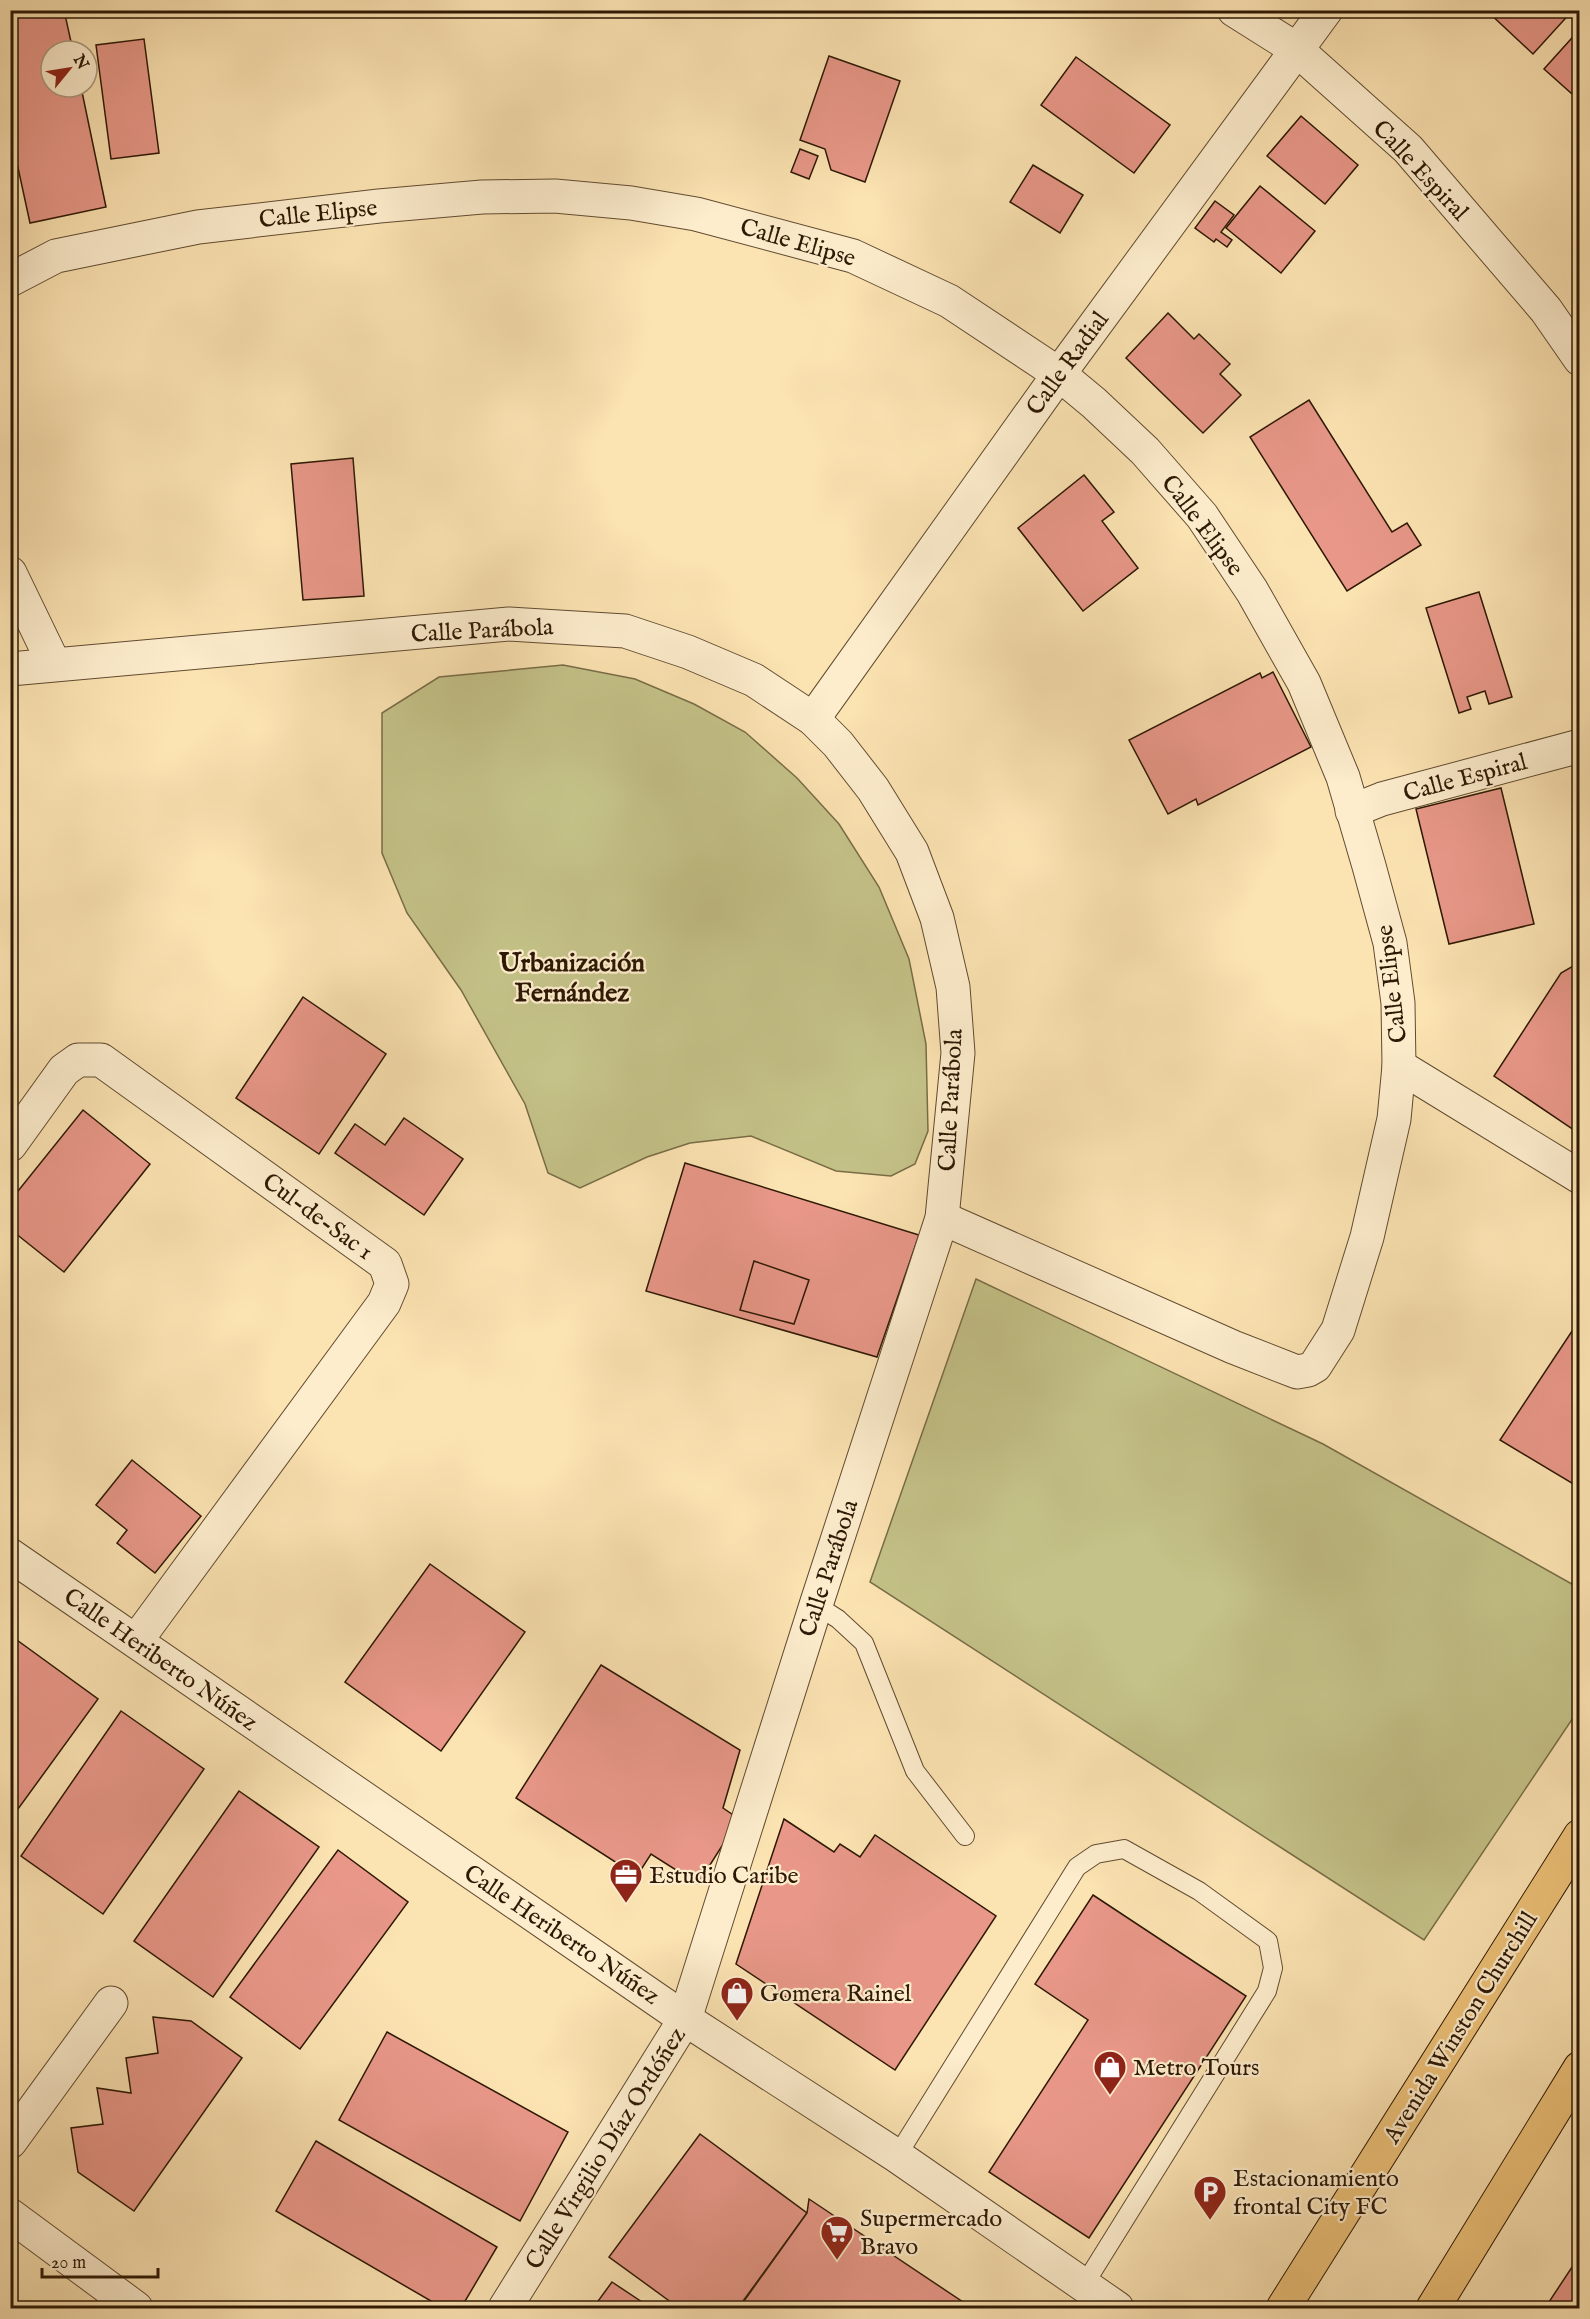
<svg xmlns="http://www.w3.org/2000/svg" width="1590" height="2319" font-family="'IM FELL English',serif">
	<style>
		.green { fill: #c4c288; stroke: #786d46; stroke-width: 1.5 }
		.building { fill: #e89788; stroke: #2d1804; stroke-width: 1.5 }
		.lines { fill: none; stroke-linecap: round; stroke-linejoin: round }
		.service-casing { stroke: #614b30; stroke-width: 20 }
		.minor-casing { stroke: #614b30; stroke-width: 35 }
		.primary-casing { stroke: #2d1804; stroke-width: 35 }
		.service { stroke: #fdedcd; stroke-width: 18 }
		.minor { stroke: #fdedcd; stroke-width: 33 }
		.primary { stroke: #eec279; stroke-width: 33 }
		.labels { text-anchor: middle; stroke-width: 4.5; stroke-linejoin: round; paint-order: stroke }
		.street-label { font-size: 24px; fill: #2d1804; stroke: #fdedcd }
		.poi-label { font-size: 24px; fill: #2d1804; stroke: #fdedcd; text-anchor: start }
		.neighbourhood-label { font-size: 26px; font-weight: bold; fill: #2d1804; stroke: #fdedcd }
	</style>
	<rect width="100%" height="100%" fill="#fce3b2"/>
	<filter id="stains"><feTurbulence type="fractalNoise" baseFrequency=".00333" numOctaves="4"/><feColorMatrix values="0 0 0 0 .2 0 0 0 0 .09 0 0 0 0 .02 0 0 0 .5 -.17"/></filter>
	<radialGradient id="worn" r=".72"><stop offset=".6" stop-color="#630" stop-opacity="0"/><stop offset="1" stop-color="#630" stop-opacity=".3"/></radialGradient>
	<!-- green -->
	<g class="green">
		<polygon points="563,665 635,679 694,704 745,732 797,778 839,824 879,887 909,959 926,1044 928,1131 915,1164 891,1176 836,1171 751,1136 690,1143 647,1157 580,1188 548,1173 525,1104 461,990 407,913 382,853 382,713 439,677"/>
		<polygon points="976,1279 1323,1444 1579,1588 1579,1709 1424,1940 870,1582"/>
	</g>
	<!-- building -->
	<g class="building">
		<polygon points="10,10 64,10 73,51 51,51 51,87 81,87 106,207 30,223 10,131"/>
		<polygon points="1486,10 1573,10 1533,54"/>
		<polygon points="1580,29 1580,101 1544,69"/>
		<polygon points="144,39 159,153 111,159 96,45"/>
		<polygon points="829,56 900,81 865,182 831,170 825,149 800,140"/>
		<polygon points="1076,57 1170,125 1134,173 1041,105"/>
		<polygon points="1301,116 1358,165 1325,204 1267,156"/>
		<polygon points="800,149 818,156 809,179 791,172"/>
		<polygon points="1033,165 1083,195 1060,233 1010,202"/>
		<polygon points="1260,186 1315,231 1281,273 1226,228"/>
		<polygon points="1215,201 1234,215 1221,232 1232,240 1227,247 1216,239 1214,242 1195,228"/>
		<polygon points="1168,313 1194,339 1199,334 1230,364 1220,374 1241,395 1203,433 1126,358"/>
		<polygon points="1309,400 1392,532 1407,523 1421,545 1347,591 1250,437"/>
		<polygon points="353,458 364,596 303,600 291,464"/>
		<polygon points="1084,475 1114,512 1102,521 1138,568 1083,611 1018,528"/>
		<polygon points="1479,592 1512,697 1489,704 1485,691 1467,697 1471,709 1459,713 1426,608"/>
		<polygon points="1273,672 1311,747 1198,805 1196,799 1168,814 1129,740 1260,673 1262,678"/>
		<polygon points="1501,788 1534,924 1449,944 1416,809"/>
		<polygon points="1580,962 1580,1134 1494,1076 1561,973"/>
		<polygon points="303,997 386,1054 319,1154 236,1098"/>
		<polygon points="83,1110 150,1164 64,1272 10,1229 10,1201"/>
		<polygon points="404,1118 463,1159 424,1215 335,1153 355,1124 385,1145"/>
		<polygon points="685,1163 919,1235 877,1357 646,1291"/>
		<polygon points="754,1261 809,1280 794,1324 740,1310"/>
		<polygon points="1580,1319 1580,1488 1500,1440"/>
		<polygon points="132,1460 201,1516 155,1573 117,1543 127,1530 96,1505"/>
		<polygon points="430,1564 525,1632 441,1751 345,1682"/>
		<polygon points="10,1635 98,1699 10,1820"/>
		<polygon points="601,1665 740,1750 723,1808 739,1819 698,1884 651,1854 637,1876 516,1798"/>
		<polygon points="121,1711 204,1769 103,1914 21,1856"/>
		<polygon points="239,1791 319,1847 213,1997 134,1941"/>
		<polygon points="784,1819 834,1852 840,1844 860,1857 875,1835 996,1916 895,2070 736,1964"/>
		<polygon points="338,1850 408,1902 300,2049 230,1997"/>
		<polygon points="1093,1895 1246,1996 1089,2238 989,2172 1088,2020 1035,1984"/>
		<polygon points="153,2017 191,2021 242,2058 134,2211 78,2172 71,2128 103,2124 97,2088 131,2093 126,2058 158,2053"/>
		<polygon points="387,2032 568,2132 520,2221 339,2120"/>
		<polygon points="700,2134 807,2213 738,2308 679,2308 609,2257"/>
		<polygon points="316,2141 497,2247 461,2308 443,2308 276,2211"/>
		<polygon points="809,2199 972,2308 739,2308 807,2213"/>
		<polygon points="1580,2255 1580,2308 1545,2308"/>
		<polygon points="612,2282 651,2308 593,2308"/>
	</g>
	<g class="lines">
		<!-- service casing -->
		<g class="service-casing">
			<g id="service">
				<polyline points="816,1605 838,1619 864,1643 915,1771 965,1836"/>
				<polyline points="897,2156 1077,1867 1096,1854 1124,1849 1199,1891 1268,1941 1273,1968 1267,1991 1084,2285"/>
			</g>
		</g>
		<!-- minor casing -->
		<g class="minor-casing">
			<g id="minor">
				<polyline points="1234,10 1296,49 1408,149 1546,310 1580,359"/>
				<polyline points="10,280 56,256 198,227 379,206 482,197 555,196 631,203 696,214 853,256 949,301 1059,374 1094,403 1145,451 1202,516 1252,591 1304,683 1343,777 1369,866 1390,943 1398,1003 1399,1066 1394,1119 1367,1237 1338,1330 1315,1366 1308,1370 1297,1372 1233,1347 942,1218"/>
				<polyline points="10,573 54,664"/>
				<polyline points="10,669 509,624 625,631 688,652 754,680 813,719 838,744 873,789 912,852 937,918 953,987 958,1053 942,1218 816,1605 685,2019 505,2308"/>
				<polyline points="813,719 1059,374 1326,10"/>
				<polyline points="1352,811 1382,799 1580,746"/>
				<polyline points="1399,1066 1580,1177"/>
				<polyline points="10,1145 64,1070 78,1060 101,1060 385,1264 392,1284 384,1303 136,1641"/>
				<polyline points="10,1555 685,2019 897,2156 1117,2308"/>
				<polyline points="10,2142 111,2003"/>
				<polyline points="10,2215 136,2308"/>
			</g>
		</g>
		<!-- primary casing -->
		<g class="primary-casing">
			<g id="primary">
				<polyline points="1283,2308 1580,1836"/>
				<polyline points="1433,2308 1580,2068"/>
			</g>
		</g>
		<!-- service -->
		<use href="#service" class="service"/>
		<!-- minor -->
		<use href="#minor" class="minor"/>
		<!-- primary -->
		<use href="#primary" class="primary"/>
	</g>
	<!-- icons -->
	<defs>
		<g id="office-pin" transform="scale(1.725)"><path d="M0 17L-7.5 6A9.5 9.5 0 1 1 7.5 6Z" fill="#8f2418" stroke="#fdedcd"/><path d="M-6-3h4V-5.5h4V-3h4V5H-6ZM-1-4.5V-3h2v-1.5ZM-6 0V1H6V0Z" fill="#fff"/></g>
		<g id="shop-pin" transform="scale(1.725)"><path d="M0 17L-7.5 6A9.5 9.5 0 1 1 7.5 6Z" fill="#8f2418" stroke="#fdedcd"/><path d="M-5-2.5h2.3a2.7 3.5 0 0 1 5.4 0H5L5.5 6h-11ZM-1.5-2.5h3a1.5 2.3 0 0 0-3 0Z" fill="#fff"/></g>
		<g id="parking-pin" transform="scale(1.725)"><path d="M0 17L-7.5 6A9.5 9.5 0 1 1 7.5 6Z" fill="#8f2418" stroke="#fdedcd"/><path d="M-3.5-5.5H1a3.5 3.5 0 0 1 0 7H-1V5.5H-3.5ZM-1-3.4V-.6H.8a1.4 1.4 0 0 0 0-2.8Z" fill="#fff"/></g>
		<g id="supermarket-pin" transform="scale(1.725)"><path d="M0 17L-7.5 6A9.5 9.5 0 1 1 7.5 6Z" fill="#8f2418" stroke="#fdedcd"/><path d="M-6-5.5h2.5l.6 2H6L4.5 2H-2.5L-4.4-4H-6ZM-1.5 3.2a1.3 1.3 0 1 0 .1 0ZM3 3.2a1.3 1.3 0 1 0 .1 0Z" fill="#fff"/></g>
	</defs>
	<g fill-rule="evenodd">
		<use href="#office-pin" x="626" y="1875"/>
		<use href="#shop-pin" x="737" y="1993"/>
		<use href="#shop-pin" x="1110" y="2067"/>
		<use href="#parking-pin" x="1210" y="2192"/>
		<use href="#supermarket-pin" x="837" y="2232"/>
	</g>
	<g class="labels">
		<!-- street labels -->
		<g class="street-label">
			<text transform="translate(1421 170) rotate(47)" y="8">Calle Espiral</text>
			<text transform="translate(318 213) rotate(-6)" y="8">Calle Elipse</text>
			<text transform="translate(798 242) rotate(16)" y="8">Calle Elipse</text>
			<text transform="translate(1067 363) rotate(-54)" y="8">Calle Radial</text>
			<text transform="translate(1203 525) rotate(53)" y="8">Calle Elipse</text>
			<text transform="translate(482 630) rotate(-3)" y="8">Calle Parábola</text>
			<text transform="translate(1465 777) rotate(-15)" y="8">Calle Espiral</text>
			<text transform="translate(1391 984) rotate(-97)" y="8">Calle Elipse</text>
			<text transform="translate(950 1100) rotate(-87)" y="8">Calle Parábola</text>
			<text transform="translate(318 1216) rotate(36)" y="8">Cul-de-Sac 1</text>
			<text transform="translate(828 1568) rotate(-72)" y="8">Calle Parábola</text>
			<text transform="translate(161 1659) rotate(35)" y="8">Calle Heriberto Núñez</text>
			<text transform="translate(562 1934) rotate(34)" y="8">Calle Heriberto Núñez</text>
			<text transform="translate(1460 2027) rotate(-58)" y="8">Avenida Winston Churchill</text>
			<text transform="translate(605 2148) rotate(-58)" y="8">Calle Virgilio Díaz Ordóñez</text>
		</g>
		<!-- poi labels -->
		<g class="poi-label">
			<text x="649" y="1883">Estudio Caribe</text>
			<text x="760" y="2001">Gomera Rainel</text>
			<text x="1133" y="2075">Metro Tours</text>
			<text x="1233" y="2186">Estacionamiento<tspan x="1233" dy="28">frontal City FC</tspan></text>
			<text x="860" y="2226">Supermercado<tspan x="860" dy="28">Bravo</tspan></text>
		</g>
		<!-- neighbourhood labels -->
		<g class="neighbourhood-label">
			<text x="572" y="971">Urbanización<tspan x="572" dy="30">Fernández</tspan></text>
		</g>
	</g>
	<!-- margin -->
	<rect width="1590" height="2319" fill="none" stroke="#fce3b2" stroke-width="36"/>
	<rect x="12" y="12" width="1566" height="2295" fill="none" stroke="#2d1804" stroke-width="3"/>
	<rect x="18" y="18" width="1554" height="2283" fill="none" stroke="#2d1804" stroke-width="1.5"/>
	<!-- north arrow -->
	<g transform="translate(69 69) rotate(60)"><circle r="28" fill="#fdedcd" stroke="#aa987d" stroke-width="1.5"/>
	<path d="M0-4.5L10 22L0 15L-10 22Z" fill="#8f2418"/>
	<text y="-9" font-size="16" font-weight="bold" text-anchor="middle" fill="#2d1804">N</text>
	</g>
	<!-- scale -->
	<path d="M42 2268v9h116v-9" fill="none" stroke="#2d1804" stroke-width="3"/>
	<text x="51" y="2268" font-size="18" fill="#2d1804" stroke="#fdedcd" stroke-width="4.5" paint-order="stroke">20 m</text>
	<rect width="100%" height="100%" filter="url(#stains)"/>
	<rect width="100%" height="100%" fill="url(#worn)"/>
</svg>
